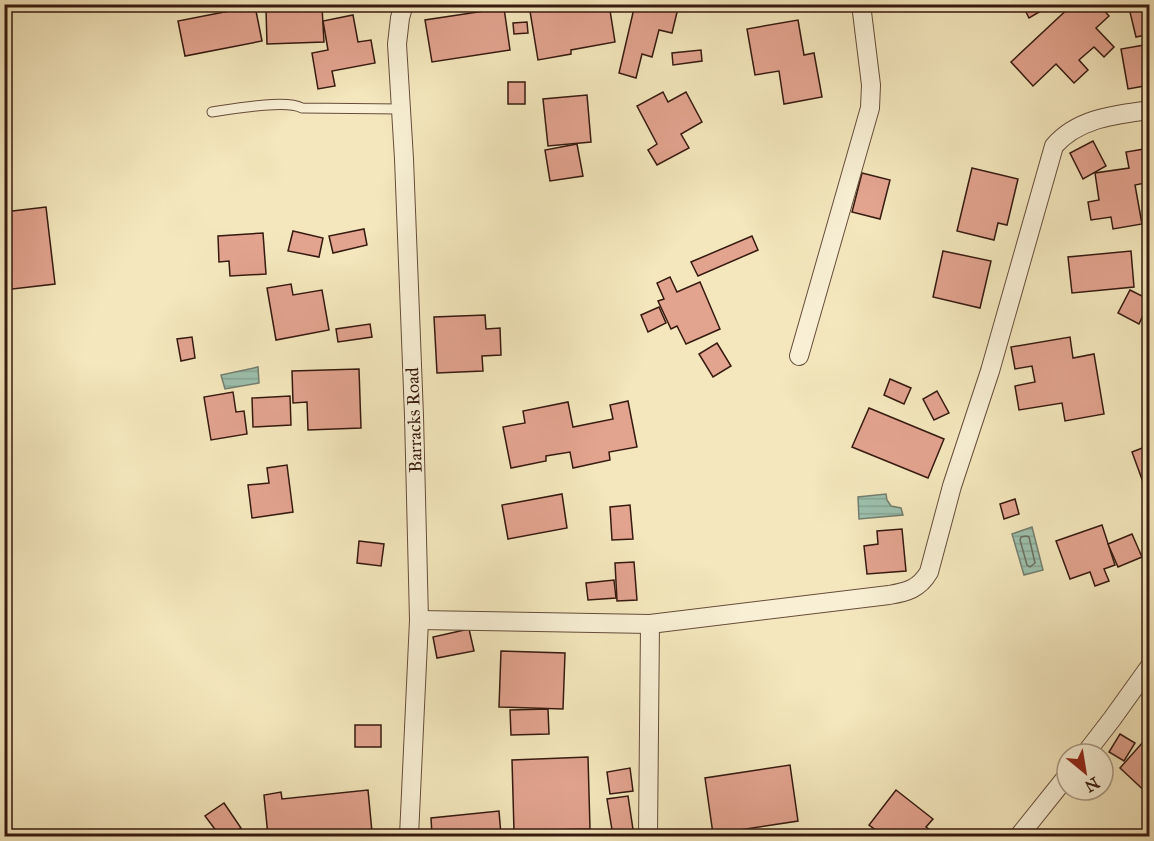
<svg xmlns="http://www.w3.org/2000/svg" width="1154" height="841" font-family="'IM FELL Great Primer',serif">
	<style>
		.water { fill: url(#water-rules); stroke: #737e6e; stroke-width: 1.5 }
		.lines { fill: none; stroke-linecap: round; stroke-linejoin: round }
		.shore { stroke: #696d5e; stroke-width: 1.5 }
		.building { fill: #e2a38f; stroke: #361a0f; stroke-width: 1.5 }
		.lane-casing { stroke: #664d3a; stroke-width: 11 }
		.street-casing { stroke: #664d3a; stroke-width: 20 }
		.lane { stroke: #f8efd4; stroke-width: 9 }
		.street { stroke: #f8efd4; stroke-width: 18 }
		.labels { text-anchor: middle; stroke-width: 4.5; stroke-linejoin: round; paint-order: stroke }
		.street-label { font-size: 18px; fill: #361a0f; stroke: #f8efd4 }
	</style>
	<defs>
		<pattern id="water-rules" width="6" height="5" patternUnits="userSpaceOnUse" patternTransform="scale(1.5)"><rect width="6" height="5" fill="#9cc0ad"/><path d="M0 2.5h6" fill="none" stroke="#87a494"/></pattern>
	</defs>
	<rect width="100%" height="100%" fill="#f4e7bd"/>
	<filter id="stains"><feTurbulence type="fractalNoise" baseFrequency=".00333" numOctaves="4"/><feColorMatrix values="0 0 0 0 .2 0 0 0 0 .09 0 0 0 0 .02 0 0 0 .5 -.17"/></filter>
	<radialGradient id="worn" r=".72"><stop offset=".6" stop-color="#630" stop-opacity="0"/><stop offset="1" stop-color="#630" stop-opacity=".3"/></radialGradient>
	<!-- water -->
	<g class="water">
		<polygon points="258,367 259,383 225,389 221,375"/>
		<polygon points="886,494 887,500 891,506 901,508 903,515 859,519 858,497"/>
		<polygon points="1032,527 1043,570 1024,575 1012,534"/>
	</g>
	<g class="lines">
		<!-- shore -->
		<polygon class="shore" points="1026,536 1029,537 1035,563 1030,567 1027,565 1020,540 1021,537"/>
	</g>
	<!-- building -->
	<g class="building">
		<polygon points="597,4 609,4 615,42 571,50 571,54 538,60 530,11 566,5 567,10"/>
		<polygon points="635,4 679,4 672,33 659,30 652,57 642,54 636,78 619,73"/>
		<polygon points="1022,4 1053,4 1029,18"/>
		<polygon points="1073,4 1098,4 1109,16 1096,28 1114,47 1104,57 1094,47 1079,60 1088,70 1074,83 1056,64 1033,86 1011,62"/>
		<polygon points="1143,4 1150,4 1150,34 1136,37 1129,8"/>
		<polygon points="255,6 262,41 185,56 178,21"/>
		<polygon points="322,7 324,42 267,44 266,9"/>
		<polygon points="504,8 510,50 432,62 425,20"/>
		<polygon points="353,15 358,42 371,40 375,63 332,71 335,86 318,89 312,53 328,50 323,21"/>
		<polygon points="798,20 804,55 814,53 822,97 784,104 779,71 755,75 747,29"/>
		<polygon points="527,22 528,33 514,34 513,23"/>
		<polygon points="1150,44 1150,85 1128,89 1121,49"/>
		<polygon points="701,50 702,61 673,65 672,53"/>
		<rect x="508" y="82" width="17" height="22"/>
		<polygon points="663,92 668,102 686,92 702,122 681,134 689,148 657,165 648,150 657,144 637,106"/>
		<polygon points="587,95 591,142 548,146 543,99"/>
		<polygon points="1093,141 1106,166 1083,179 1070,153"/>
		<polygon points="577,144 583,176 550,181 545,150"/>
		<polygon points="1150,148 1150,182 1135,185 1142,224 1113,229 1111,217 1091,220 1088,202 1099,200 1095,173 1129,168 1126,152"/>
		<polygon points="972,168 1018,179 1007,225 998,223 994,240 957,231"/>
		<polygon points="862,173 890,180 880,219 852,212"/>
		<polygon points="46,207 55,284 4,290 4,212"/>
		<polygon points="364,229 367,245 333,253 329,236"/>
		<polygon points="293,231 323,238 319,257 288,251"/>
		<polygon points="263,233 266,274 230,276 229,261 219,262 218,236"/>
		<polygon points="752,236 758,250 698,276 691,262"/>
		<polygon points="943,251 991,261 980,308 933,297"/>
		<polygon points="1131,251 1134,287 1072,293 1068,257"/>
		<polygon points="670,277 677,292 700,282 720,329 686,344 677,326 671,329 658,301 664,299 657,283"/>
		<polygon points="291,284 293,295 322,290 329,330 276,340 267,288"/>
		<polygon points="1130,290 1150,300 1139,324 1118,313"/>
		<polygon points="659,307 666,323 648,332 641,315"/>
		<polygon points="485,315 486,329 500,328 501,355 482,356 483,371 437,373 434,317"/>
		<polygon points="370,324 372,337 338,342 336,329"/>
		<polygon points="192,337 195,358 181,361 177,339"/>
		<polygon points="1070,337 1073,358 1094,354 1104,414 1065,421 1062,403 1019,410 1015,386 1035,382 1032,366 1015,369 1011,347"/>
		<polygon points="717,343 731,366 713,377 699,354"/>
		<polygon points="359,369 361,428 308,430 307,402 293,403 292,371"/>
		<polygon points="890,379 911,388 904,404 884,395"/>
		<polygon points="937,391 949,413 934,420 923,399"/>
		<polygon points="233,392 236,412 244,411 247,434 211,440 204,397"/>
		<polygon points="290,396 291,425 253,427 252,398"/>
		<polygon points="628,401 637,447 609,452 610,460 573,468 570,452 546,456 546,461 511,468 503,427 525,423 523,411 568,402 573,427 613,419 610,405"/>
		<polygon points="869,408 944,439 928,478 852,447"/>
		<polygon points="1150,445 1150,492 1147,493 1132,452"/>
		<polygon points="287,465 293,512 252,518 248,485 269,483 267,468"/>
		<polygon points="562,494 567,528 508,539 502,505"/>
		<polygon points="1015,499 1019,514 1004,519 1000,504"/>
		<polygon points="630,505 633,539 612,540 610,507"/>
		<polygon points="1102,525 1115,565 1104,569 1109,581 1095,586 1090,572 1070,579 1056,541"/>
		<polygon points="902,529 906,571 867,574 864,546 878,544 877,531"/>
		<polygon points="1132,534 1142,557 1118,567 1108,544"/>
		<polygon points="359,541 384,544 381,566 357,563"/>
		<polygon points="634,562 637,600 617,601 615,563"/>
		<polygon points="614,580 616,598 588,600 586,583"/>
		<polygon points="469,629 474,651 437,658 433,637"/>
		<polygon points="501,651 565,653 563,709 499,707"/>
		<polygon points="548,709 549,734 511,735 510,710"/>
		<rect x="355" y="725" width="26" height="22"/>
		<polygon points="1120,734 1135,743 1124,761 1109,752"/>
		<polygon points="1143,742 1150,748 1150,796 1120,768"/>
		<polygon points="588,757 590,829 514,831 512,760"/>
		<polygon points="790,765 798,821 713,834 705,778"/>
		<polygon points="630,768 633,791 610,794 607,772"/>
		<polygon points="368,790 372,832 335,836 268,836 264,795 281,792 282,799"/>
		<polygon points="896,790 933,819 926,827 938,836 884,836 869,825"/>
		<polygon points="628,796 634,836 613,836 607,799"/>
		<polygon points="224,803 241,828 228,836 220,836 205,816"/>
		<polygon points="499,811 501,835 432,836 431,818"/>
	</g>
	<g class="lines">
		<!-- lane casing -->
		<g class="lane-casing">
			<path id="lane" d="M212 112C232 109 286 99 302 108L401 109"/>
		</g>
		<!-- street casing -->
		<g class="street-casing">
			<g id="street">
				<polyline points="404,4 400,18 397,44 404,159 414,416 419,620 409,836"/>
				<polyline points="799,356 870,108 871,85 861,4"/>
				<path d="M419 620 650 624 889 595C907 592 919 589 929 572L952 486 990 371 1054 146C1078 118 1115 115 1150 110"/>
				<polyline points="1085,754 1112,719 1150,666"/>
				<polyline points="648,836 650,624"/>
				<polyline points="1019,836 1067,776"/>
			</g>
		</g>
		<!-- lane -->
		<use href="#lane" class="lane"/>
		<!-- street -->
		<use href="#street" class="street"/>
	</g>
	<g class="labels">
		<!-- street labels -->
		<g class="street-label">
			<text transform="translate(414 420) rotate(-92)" y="6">Barracks Road</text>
		</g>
	</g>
	<!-- margin -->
	<rect width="1154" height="841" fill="none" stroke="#f4e7bd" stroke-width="24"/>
	<rect x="6" y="6" width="1142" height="829" fill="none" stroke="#361a0f" stroke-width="3"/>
	<rect x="12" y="12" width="1130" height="817" fill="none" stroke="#361a0f" stroke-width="1.5"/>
	<!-- north arrow -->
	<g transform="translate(1085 772) rotate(150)"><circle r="28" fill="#f8efd4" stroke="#aa9a85" stroke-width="1.5"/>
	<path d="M0-4.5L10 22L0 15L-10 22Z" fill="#8f2418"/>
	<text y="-9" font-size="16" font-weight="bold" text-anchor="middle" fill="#361a0f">N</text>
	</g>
	<rect width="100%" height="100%" filter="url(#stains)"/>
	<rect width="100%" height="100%" fill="url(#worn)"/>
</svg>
